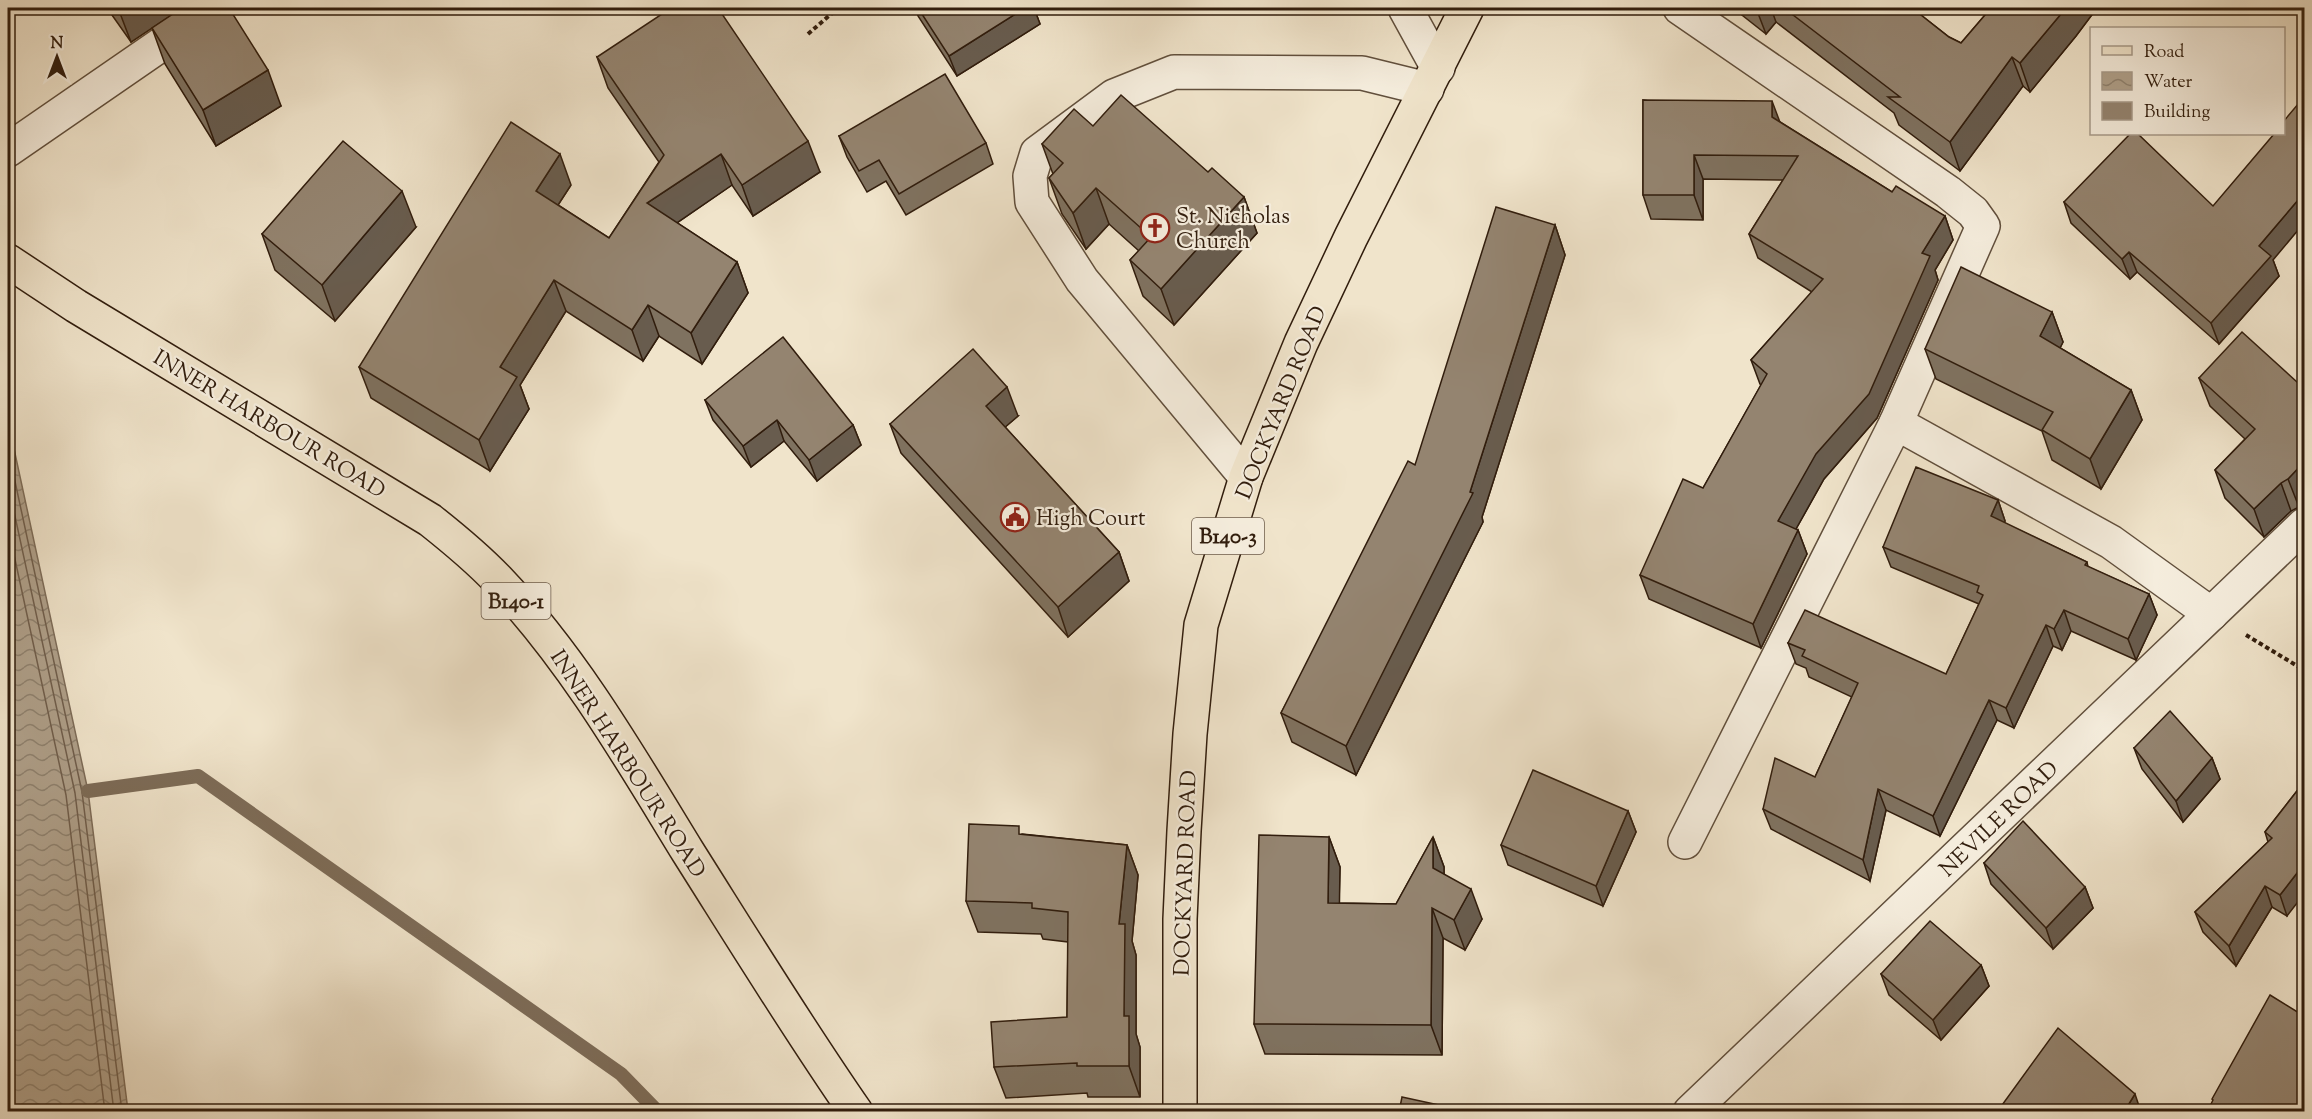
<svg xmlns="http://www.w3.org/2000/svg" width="2312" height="1119" font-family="'Sorts Mill Goudy',serif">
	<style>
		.water { fill: url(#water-waves); stroke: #7d6c58; stroke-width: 1.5 }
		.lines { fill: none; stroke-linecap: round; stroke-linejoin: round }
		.shore { stroke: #705e4c; stroke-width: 1.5 }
		.stream { stroke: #7d6c58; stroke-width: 14 }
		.street-casing { stroke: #614f3c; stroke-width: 36 }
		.primary-casing { stroke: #311d0d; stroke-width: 36 }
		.path { stroke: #311d0d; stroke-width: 4; stroke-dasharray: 4.5 3; stroke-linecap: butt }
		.street { stroke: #f5eddd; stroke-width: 33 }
		.primary { stroke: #f0e4cb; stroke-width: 33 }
		.wall { fill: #7f7260; stroke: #311d0d; stroke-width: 1.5 }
		.shaded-wall { fill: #685c4e; stroke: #311d0d; stroke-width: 1.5 }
		.building { fill: #948470; stroke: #311d0d; stroke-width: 1.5 }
		.labels { text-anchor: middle; stroke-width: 4.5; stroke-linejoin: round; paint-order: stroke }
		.shield { fill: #f5eddd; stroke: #6c5b4b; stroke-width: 1.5 }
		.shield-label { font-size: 21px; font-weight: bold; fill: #311d0d }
		.poi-label { font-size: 22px; fill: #311d0d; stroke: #f5eddd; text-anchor: start }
		.street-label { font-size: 22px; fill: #311d0d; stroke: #f5eddd }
	</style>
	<defs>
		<pattern id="water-waves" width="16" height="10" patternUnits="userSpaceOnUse" patternTransform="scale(1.5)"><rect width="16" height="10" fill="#afa08a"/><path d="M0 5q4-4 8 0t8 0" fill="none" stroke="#8f826f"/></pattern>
	</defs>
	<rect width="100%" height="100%" fill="#f0e4cb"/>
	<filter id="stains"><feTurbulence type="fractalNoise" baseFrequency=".00333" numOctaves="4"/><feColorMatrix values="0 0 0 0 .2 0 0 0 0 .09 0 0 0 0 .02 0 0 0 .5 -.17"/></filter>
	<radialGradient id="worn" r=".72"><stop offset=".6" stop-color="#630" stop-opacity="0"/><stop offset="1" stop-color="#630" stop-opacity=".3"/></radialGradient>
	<!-- water -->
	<polygon class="water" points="8,421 88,791 128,1111 8,1111"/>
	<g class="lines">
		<!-- shore -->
		<g class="shore">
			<polyline points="8,449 82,792 122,1112"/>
			<polyline points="8,484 75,793 114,1112"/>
			<polyline points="8,527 66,795 105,1112"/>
		</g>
		<!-- stream -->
		<polyline class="stream" points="88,791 198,776 621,1074 658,1112"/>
		<!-- street casing -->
		<g class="street-casing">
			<g id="street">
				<polyline points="1405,8 1438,68"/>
				<polyline points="1680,8 1948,192 1973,212 1983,226 1896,423 1685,842"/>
				<polyline points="8,150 214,8"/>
				<polyline points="1896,423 2111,542 2211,614"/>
				<polyline points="1246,477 1082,280 1032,202 1030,176 1037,153 1114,96 1174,72 1362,73 1427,89"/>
				<polyline points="1690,1112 2304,525"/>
			</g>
		</g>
		<!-- primary casing -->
		<g class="primary-casing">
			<g id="primary">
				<path d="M8 261 76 306 430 520C454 539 477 558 498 580 574 660 631 759 688 852 743 939 797 1027 856 1112"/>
				<polyline points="1180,1112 1180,919 1184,831 1190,734 1201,625 1246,477 1301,343 1351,237 1467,8"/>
			</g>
		</g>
		<!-- path -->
		<g class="path">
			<polyline points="808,34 838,8"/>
			<polyline points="2246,635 2304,670"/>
		</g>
		<!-- street -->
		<use href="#street" class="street"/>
		<!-- primary -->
		<use href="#primary" class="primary"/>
	</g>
	<!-- wall -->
	<g class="wall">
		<polygon points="107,8 229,8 281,106 216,146 165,64 152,28 178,10 131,42"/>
		<polygon points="915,8 1034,8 1040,24 957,76 918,16"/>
		<polygon points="1733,8 1912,8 1949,37 1961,43 1991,8 2097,8 2076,36 2030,92 2023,86 1960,171 1899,125 1894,113 1776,22 1766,34"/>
		<polygon points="597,57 820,172 753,216 732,185 677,223 737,262 748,293 702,364 659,336 643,361 566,311 520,385 529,409 490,471 371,398 359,367 571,185 558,205 609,238 659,162 608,88"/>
		<polygon points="1643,100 1780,122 1892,192 1945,216 1953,240 1935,270 1938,280 1877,418 1824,479 1796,529 1798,530 1807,554 1761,648 1649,599 1640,575 1703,488 1761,385 1760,384 1751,360 1812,292 1758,258 1749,234 1783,180 1703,179 1703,220 1651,219 1643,195"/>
		<polygon points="1093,126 1208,172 1244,197 1257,233 1174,325 1143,296 1130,260 1139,251 1109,224 1086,249 1062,214 1049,178 1053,174 1042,144"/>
		<polygon points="839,136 986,143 993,164 906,215 886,181 867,192 847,157"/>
		<polygon points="2064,202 2213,206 2273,260 2279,276 2219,344 2137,272 2130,279 2071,223"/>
		<polygon points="1555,225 1565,255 1482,517 1483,522 1356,775 1292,742 1281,713 1415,465"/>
		<polygon points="416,227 335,321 275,270 262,234"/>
		<polygon points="2052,312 2063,342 2060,348 2131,390 2142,420 2101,489 2052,460 2042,431 1936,379 1925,349"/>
		<polygon points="2304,375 2304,501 2299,507 2291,511 2264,537 2225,498 2215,470 2245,439 2210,406 2199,378 2297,382"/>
		<polygon points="705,400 853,425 861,445 817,481 784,441 751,467 713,420"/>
		<polygon points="1018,416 1005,427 1119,552 1129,581 1068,637 901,453 890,424"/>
		<polygon points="1998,500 2005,521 2004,523 2087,562 2088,567 2149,594 2157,615 2136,660 2071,631 2062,650 2053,646 2014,728 1997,720 1940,836 1886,810 1870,881 1771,829 1763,809 1815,777 1852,697 1809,677 1806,668 1796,664 1788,643 1946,674 1979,604 1891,567 1883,547"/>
		<polygon points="2134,748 2212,758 2220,779 2183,822 2142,769"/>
		<polygon points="2304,782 2287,916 2272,907 2236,966 2203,932 2195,912 2268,842 2265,832"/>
		<polygon points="1628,811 1636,832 1603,906 1508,865 1501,845"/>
		<polygon points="1022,834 1127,845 1138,875 1132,941 1136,955 1136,1034 1140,1047 1140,1097 1088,1097 1087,1093 1006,1098 994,1067 1067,1017 1068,942 1043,939 1041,934 978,932 966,901"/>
		<polygon points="1329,837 1340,867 1339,903 1396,904 1433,837 1444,867 1444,874 1482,919 1465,950 1443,938 1442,1055 1265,1054 1254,1024"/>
		<polygon points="1984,863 2085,887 2093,908 2053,949 1991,884"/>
		<polygon points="1981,965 1989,986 1941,1040 1889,995 1881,974"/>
	</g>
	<!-- shaded-wall -->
	<g class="shaded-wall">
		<polygon points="118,8 182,8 131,42"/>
		<polygon points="1025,8 1034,8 1040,24 957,76 949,56"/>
		<polygon points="1756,8 1771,8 1776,22 1766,34"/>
		<polygon points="2066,8 2097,8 2076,36 2030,92 2020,63"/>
		<polygon points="2012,57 2023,86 1960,171 1950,142"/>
		<polygon points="268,70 281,106 216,146 203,110"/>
		<polygon points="1772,101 1781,125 1772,117"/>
		<polygon points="808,141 820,172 753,216 742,185"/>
		<polygon points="560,154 571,185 547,222 536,191"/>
		<polygon points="721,154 732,185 659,235 647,203"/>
		<polygon points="1694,155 1703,179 1703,220 1694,195"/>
		<polygon points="1096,188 1109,224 1086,249 1073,213"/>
		<polygon points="402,191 416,227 335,321 322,285"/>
		<polygon points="2304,193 2304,223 2273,260 2279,276 2219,344 2211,323 2259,246"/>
		<polygon points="1244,197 1257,233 1174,325 1161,289"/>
		<polygon points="1945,216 1953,240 1935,270 1938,280 1877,418 1824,479 1787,545 1778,521 1922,253"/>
		<polygon points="1555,225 1565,255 1482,517 1483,522 1356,775 1346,746 1470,492"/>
		<polygon points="2129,252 2137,272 2130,279 2122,259"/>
		<polygon points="737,262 748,293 702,364 691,333"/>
		<polygon points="554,280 566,311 520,385 529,409 490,471 479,440 500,367"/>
		<polygon points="648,305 659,336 643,361 632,330"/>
		<polygon points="2052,312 2063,342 2051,366 2040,336"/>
		<polygon points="1007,387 1018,416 996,435 986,406"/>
		<polygon points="2131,390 2142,420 2101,489 2090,459"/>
		<polygon points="777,420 784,441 751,467 743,446"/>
		<polygon points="853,425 861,445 817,481 809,460"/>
		<polygon points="2304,462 2304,501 2299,507 2288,479"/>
		<polygon points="2281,483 2291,511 2264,537 2254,509"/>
		<polygon points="1998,500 2005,521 1999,537 1991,516"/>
		<polygon points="1798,530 1807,554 1761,648 1753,624"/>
		<polygon points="1119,552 1129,581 1068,637 1058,607"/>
		<polygon points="2149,594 2157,615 2136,660 2128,639"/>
		<polygon points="2064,610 2071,631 2062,650 2054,629"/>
		<polygon points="2046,625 2053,646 2014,728 2006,708"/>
		<polygon points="1989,700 1997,720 1940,836 1933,816"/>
		<polygon points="2212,758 2220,779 2183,822 2176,801"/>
		<polygon points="1878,789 1886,810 1870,881 1863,860"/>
		<polygon points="1628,811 1636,832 1603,906 1596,886"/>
		<polygon points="1329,837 1340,867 1339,933 1328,903"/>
		<polygon points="1433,837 1444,867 1444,898 1433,868"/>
		<polygon points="1127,845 1138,875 1132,941 1136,955 1136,1034 1140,1047 1140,1097 1129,1066 1124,1016 1119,924"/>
		<polygon points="2304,864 2304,894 2287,916 2280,895"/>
		<polygon points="2265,886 2272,907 2236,966 2229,946"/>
		<polygon points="2085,887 2093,908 2053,949 2046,928"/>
		<polygon points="1471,889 1482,919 1465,950 1454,920"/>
		<polygon points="1432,908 1443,938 1442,1055 1431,1025"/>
		<polygon points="1981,965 1989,986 1941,1040 1933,1020"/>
		<polygon points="2135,1094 2141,1112 2124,1112"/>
	</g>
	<!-- building -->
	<g class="building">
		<polygon points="182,8 229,8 268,70 203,110 152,28"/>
		<polygon points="671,8 718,8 808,141 742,185 721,154 647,203 737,262 691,333 648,305 632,330 554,280 500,367 517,377 479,440 359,367 511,122 560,154 536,191 609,238 664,155 597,57"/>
		<polygon points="918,8 1025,8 949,56"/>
		<polygon points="1784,8 1912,8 1949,37 1961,43 1991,8 2066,8 2020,63 2012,57 1950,142 1888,97 1900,97"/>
		<polygon points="945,74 986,143 899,194 879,160 859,171 839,136"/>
		<polygon points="1121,95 1208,172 1212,168 1244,197 1161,289 1130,260 1151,237 1096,188 1073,213 1049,178 1063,163 1042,144 1074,109 1093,126"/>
		<polygon points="2304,97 2304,193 2259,246 2271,256 2211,323 2129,252 2122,259 2064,202 2130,134 2138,134 2213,206 2274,134 2283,134 2283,122"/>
		<polygon points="1643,100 1772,101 1772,117 1892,192 1896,186 1945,216 1922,253 1930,256 1869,394 1816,454 1778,521 1798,530 1753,624 1640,575 1683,479 1703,488 1767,374 1751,360 1823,279 1749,234 1798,156 1694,155 1694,195 1643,195"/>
		<polygon points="343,141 402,191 322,285 262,234"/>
		<polygon points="1496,207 1555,225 1470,492 1473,493 1346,746 1281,713 1408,461 1415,465"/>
		<polygon points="1961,267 2052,312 2040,336 2131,390 2090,459 2042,430 2053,412 1925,349"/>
		<polygon points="2242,332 2297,382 2304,375 2304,462 2288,479 2281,483 2254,509 2215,470 2255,429 2199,378"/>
		<polygon points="783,337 853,425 809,460 777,420 743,446 705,400"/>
		<polygon points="973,349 1007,387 986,406 1119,552 1058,607 890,424"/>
		<polygon points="1916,467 1998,500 1991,516 2087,562 2085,565 2149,594 2128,639 2064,610 2054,629 2046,625 2006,708 1989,700 1933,816 1878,789 1863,860 1763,809 1775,758 1815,777 1858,683 1802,656 1805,650 1788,643 1805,610 1946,674 1983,595 1977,592 1979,586 1883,547"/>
		<polygon points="2170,711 2212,758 2176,801 2134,748"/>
		<polygon points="1533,770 1628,811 1596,886 1501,845"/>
		<polygon points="2304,782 2304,864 2280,895 2265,886 2229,946 2195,912 2272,838 2265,832"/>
		<polygon points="2023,821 2085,887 2046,928 1984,863"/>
		<polygon points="969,824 1019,826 1019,834 1127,845 1119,924 1125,924 1124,1016 1129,1016 1129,1066 1077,1066 1077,1063 994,1067 991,1022 1067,1017 1068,912 1032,908 1032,903 966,901"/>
		<polygon points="1259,835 1329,837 1328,903 1396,904 1433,837 1433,868 1471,889 1454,920 1432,908 1431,1025 1254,1024"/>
		<polygon points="1930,921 1981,965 1933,1020 1881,974"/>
		<polygon points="2270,995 2304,1016 2304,1112 2207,1112 2213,1100 2212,1099"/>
		<polygon points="2058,1028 2135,1094 2124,1112 1997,1112"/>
		<polygon points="1402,1097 1471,1112 1399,1112"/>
		<polygon points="1916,1107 1921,1112 1913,1112"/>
	</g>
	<!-- icons -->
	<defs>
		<g id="church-ring" transform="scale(1.5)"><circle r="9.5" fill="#f5eddd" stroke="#8f2418" stroke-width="1.5"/><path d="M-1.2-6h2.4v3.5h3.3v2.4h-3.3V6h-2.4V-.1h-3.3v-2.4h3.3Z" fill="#8f2418"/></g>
		<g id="civic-ring" transform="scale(1.5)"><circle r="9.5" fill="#f5eddd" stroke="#8f2418" stroke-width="1.5"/><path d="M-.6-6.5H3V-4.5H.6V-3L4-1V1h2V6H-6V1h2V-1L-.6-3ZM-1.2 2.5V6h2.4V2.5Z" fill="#8f2418"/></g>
	</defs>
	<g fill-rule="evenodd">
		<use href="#church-ring" x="1155" y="228"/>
		<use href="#civic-ring" x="1015" y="517"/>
	</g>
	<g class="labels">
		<!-- shield labels -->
		<g class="shield">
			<rect x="1192" y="518" width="72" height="36" rx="4.5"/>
			<rect x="481.5" y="583" width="69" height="36" rx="4.5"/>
		</g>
		<g class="shield-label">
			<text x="1228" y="543">B140-3</text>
			<text x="516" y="608">B140-1</text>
		</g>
		<!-- poi labels -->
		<g class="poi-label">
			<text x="1176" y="223">St. Nicholas<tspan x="1176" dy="25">Church</tspan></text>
			<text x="1036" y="525">High Court</text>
		</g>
		<!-- street labels -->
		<g class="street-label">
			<text transform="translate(1280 402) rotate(-68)" y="8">DOCKYARD ROAD</text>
			<text transform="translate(270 423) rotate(31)" y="8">INNER HARBOUR ROAD</text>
			<text transform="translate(629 763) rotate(57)" y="8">INNER HARBOUR ROAD</text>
			<text transform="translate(1998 818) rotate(-44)" y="8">NEVILE ROAD</text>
			<text transform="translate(1184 873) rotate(-88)" y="8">DOCKYARD ROAD</text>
		</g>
	</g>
	<!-- margin -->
	<rect width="2312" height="1119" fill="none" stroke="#f0e4cb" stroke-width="30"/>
	<rect x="9" y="9" width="2294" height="1101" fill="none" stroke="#311d0d" stroke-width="3"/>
	<rect x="15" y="15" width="2282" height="1089" fill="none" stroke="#311d0d" stroke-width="1.5"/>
	<!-- legend -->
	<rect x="2090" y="27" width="195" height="108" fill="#f5eddd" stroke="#a79a8a" stroke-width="1.5"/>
	<rect x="2102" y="46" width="30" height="9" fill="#f0e4cb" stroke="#a79a8a" stroke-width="1.5"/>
	<text x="2144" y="57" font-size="18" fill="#311d0d">Road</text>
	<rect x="2102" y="72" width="30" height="18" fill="url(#water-waves)" stroke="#a79a8a" stroke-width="1.5"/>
	<text x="2144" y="87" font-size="18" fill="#311d0d">Water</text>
	<rect x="2102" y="102" width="30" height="18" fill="#948470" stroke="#a79a8a" stroke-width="1.5"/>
	<text x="2144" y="117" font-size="18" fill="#311d0d">Building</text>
	<!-- north arrow -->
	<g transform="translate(57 57)" stroke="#f5eddd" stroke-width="4.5" paint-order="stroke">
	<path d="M0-4.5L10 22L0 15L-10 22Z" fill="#311d0d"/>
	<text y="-9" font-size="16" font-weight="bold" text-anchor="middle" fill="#311d0d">N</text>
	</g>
	<rect width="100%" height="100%" filter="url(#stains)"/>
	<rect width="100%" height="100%" fill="url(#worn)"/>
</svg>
